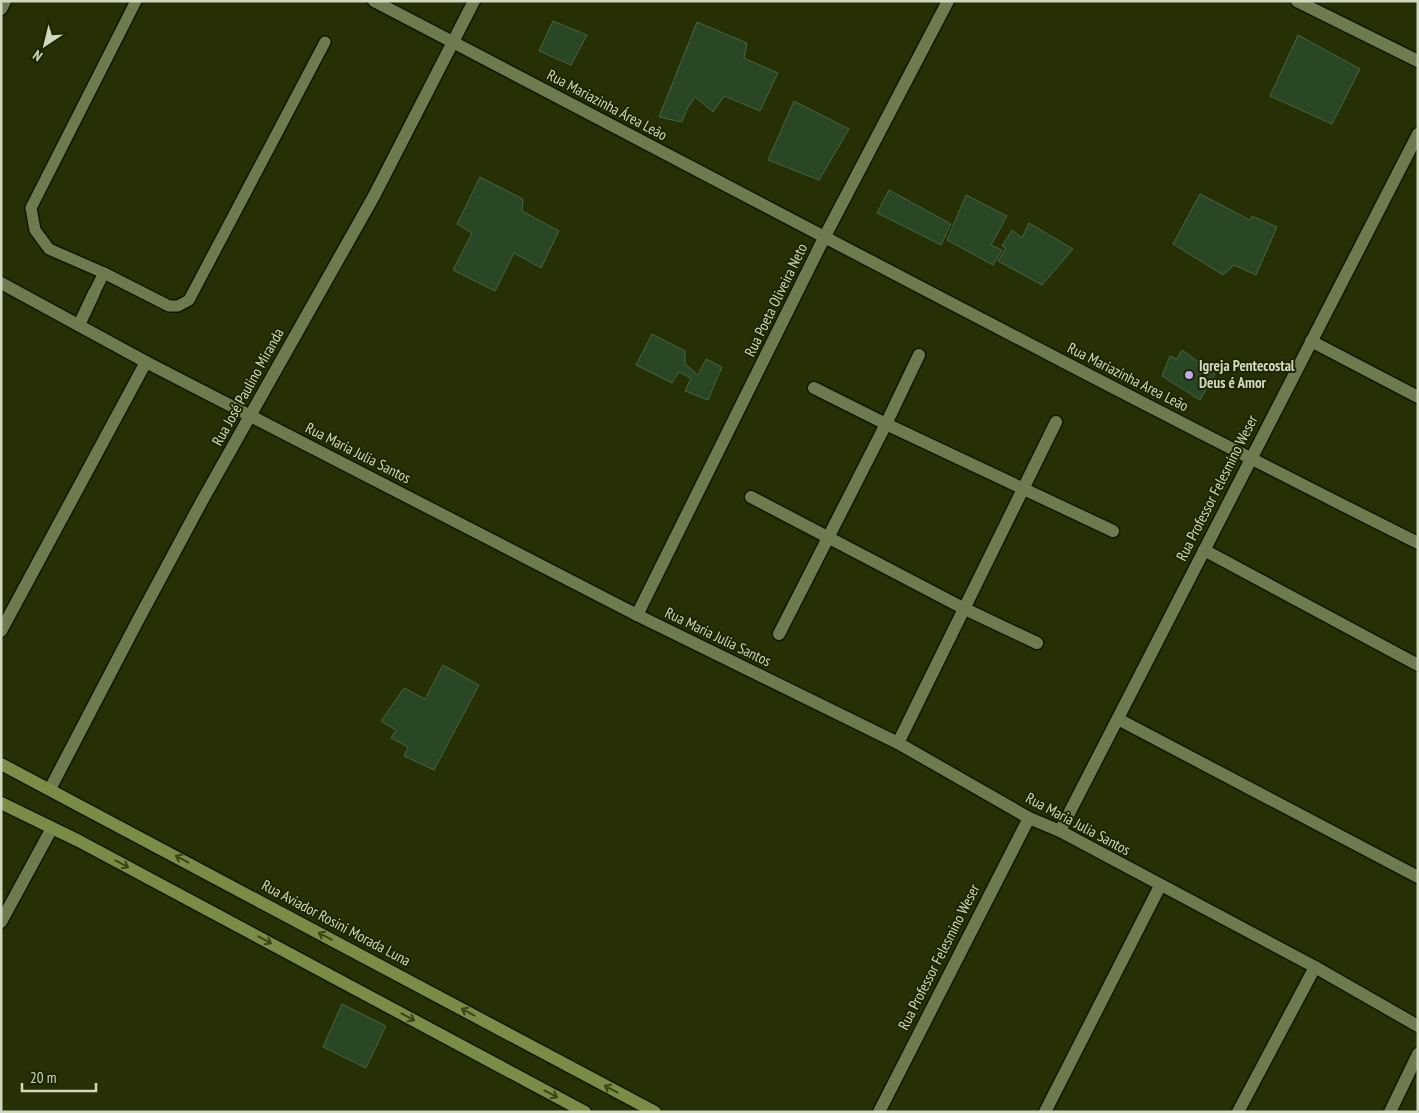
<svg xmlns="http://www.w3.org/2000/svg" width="1419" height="1113" font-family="'PT Sans Narrow',sans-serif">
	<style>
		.building { fill: #294625; stroke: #456441 }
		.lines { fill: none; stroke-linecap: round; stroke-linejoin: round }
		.lane-casing { stroke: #101700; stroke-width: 14 }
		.street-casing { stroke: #101700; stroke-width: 15 }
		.secondary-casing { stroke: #101700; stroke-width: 15 }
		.lane { stroke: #6e7b4f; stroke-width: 11 }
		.street { stroke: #6e7b4f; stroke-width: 12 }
		.secondary { stroke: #7a8c45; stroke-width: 12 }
		.oneway { stroke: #394515 }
		.poi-dot { fill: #c4a7f1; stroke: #1d2600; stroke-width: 2 }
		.labels { text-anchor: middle; stroke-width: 4; stroke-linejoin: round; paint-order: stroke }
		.street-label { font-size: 15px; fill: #d0d8c0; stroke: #1d2600 }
		.poi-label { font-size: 15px; font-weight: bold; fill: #d0d8c0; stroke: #1d2600; text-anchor: start }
	</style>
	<rect width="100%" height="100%" fill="#263004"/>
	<!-- building -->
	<g class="building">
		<polygon points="553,21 587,35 571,65 539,51"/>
		<polygon points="697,22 747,43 744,58 778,73 760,111 724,96 713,112 695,97 688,107 682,122 659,117"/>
		<polygon points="1298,35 1360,69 1332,124 1270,96"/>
		<polygon points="794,101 849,129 819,180 768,160"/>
		<polygon points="480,177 523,199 522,211 559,231 541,268 514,253 495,291 453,270 472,233 457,224"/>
		<polygon points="889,190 951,224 941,245 877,213"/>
		<polygon points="1200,194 1250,220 1252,216 1277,227 1256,275 1234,265 1223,275 1173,244"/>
		<polygon points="966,195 1007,216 991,245 1002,250 993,265 947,240"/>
		<polygon points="1029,223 1073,249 1042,285 998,261 1006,248 1002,246 1012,230 1022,238"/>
		<polygon points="652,334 685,351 685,364 698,375 706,359 722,367 708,400 685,391 691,378 679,372 672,383 636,365"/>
		<polygon points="1182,350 1215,374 1200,400 1162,376 1170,356 1177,359"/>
		<polygon points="443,665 479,685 434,770 404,756 408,747 391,738 396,730 381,721 404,688 425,699"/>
		<polygon points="342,1004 386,1026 366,1068 323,1047"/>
	</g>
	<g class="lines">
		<!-- lane casing -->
		<g class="lane-casing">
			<g id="lane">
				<polyline points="136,1 31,208 35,230 49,249 104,273 169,306 178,306 189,300 325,42"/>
				<polyline points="94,293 104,273"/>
			</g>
		</g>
		<!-- street casing -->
		<g class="street-casing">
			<g id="street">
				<path d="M374 1C722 182 1067 367 1418 543"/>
				<polyline points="1297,1 1418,61"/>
				<polyline points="1,9 5,1"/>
				<polyline points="1,283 146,362 637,615 898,743 1029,818 1060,831 1315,967 1418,1026"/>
				<polyline points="79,325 94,293"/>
				<polyline points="1311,341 1418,397"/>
				<polyline points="814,388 886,424 1113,531"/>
				<polyline points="751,497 963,608 1037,643"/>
				<polyline points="1204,550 1418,665"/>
				<polyline points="637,615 824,238 948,1"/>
				<polyline points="1,631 146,362"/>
				<polyline points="779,634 886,424 919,355"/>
				<polyline points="1118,719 1418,877"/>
				<polyline points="898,743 1056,422"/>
				<polyline points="50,789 136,624 202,501 374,196 474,1"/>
				<polyline points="1060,831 1418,134"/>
				<polyline points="1,922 52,828"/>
				<polyline points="879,1112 1029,818"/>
				<polyline points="1045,1112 1160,886"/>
				<polyline points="1238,1112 1315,967"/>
				<polyline points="1390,1112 1418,1054"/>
			</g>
		</g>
		<!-- secondary casing -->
		<g class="secondary-casing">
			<g id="secondary">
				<polyline points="1,764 655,1112"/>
				<polyline points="1,803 79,841 585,1112"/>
			</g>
		</g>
		<!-- lane -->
		<use href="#lane" class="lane"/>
		<!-- street -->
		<use href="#street" class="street"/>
		<!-- secondary -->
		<use href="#secondary" class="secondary"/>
	</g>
	<!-- one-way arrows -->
	<defs><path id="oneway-shaft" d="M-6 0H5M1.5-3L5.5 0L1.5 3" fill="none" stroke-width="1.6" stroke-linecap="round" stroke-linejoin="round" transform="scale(1.25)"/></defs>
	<g class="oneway">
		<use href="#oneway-shaft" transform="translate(182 859) rotate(-152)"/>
		<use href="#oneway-shaft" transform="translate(122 864) rotate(28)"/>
		<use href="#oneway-shaft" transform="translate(325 936) rotate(-152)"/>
		<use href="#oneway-shaft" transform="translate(265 940) rotate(28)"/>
		<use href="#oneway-shaft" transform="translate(468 1012) rotate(-152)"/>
		<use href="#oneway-shaft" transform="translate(408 1017) rotate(28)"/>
		<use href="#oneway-shaft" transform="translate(611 1089) rotate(-152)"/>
		<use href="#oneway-shaft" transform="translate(551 1094) rotate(28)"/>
	</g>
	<!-- markers -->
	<circle class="poi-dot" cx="1189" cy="375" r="5"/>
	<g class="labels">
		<!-- street labels -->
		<g class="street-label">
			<text transform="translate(607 105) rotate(28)" y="5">Rua Mariazinha Área Leão</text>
			<text transform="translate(776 300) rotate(-64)" y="5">Rua Poeta Oliveira Neto</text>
			<text transform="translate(1128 377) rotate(27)" y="5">Rua Mariazinha Area Leão</text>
			<text transform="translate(248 387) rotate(-61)" y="5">Rua José Paulino Miranda</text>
			<text transform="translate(358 453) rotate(27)" y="5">Rua Maria Julia Santos</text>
			<text transform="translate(1217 488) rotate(-63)" y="5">Rua Professor Felesmino Weser</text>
			<text transform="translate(718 637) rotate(26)" y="5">Rua Maria Julia Santos</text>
			<text transform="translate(1078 824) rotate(28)" y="5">Rua Maria Julia Santos</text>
			<text transform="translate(336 923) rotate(28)" y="5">Rua Aviador Rosini Morada Luna</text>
			<text transform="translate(939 957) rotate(-63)" y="5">Rua Professor Felesmino Weser</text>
		</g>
		<!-- poi labels -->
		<g class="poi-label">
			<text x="1199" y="371">Igreja Pentecostal<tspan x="1199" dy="17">Deus é Amor</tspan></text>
		</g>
	</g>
	<!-- border -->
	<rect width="1419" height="1113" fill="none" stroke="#d0d8c0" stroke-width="5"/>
	<!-- north arrow -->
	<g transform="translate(45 45) rotate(215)" stroke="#1d2600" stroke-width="4" paint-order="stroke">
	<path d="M0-4L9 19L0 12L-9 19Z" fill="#d0d8c0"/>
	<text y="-8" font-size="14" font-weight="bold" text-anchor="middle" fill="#d0d8c0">N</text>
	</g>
	<!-- scale -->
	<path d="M22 1083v8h74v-8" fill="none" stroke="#d0d8c0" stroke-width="2.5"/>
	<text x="30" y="1083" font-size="15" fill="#d0d8c0" stroke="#1d2600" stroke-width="4" paint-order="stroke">20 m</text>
</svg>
